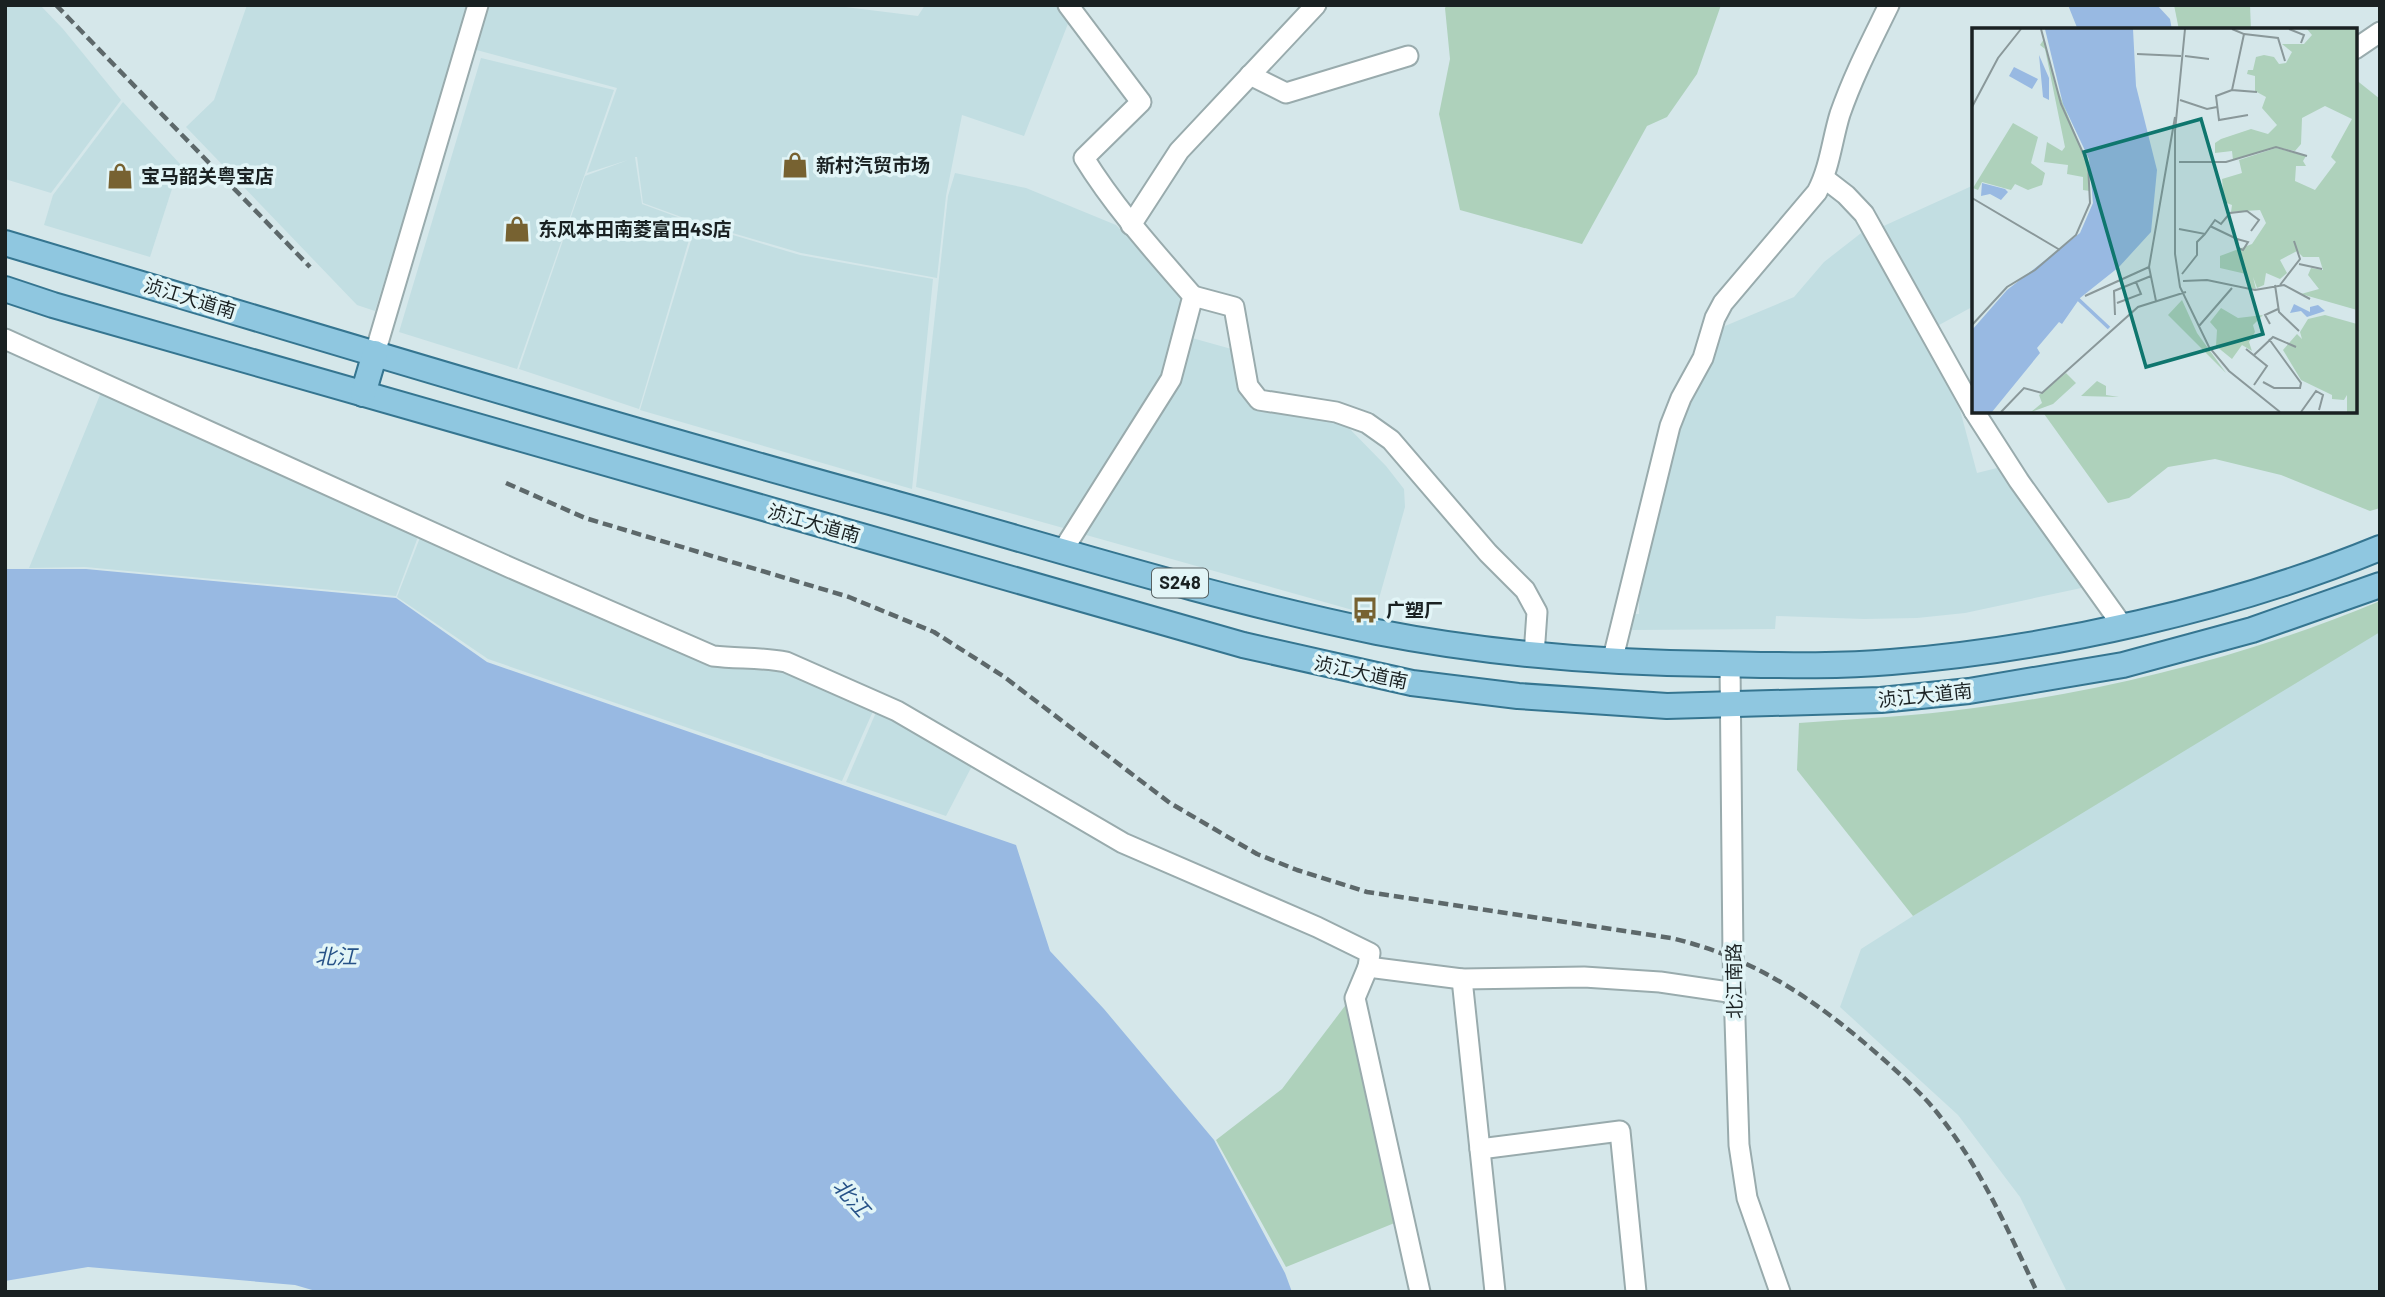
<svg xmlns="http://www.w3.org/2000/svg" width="2385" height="1297" font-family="Barlow,'Noto Sans SC',sans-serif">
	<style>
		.built { fill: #c2dee2 }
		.green { fill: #aed1bb }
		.water { fill: #98b9e2 }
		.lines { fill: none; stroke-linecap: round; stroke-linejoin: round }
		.minor-casing { stroke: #99abad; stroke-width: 23 }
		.major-casing { stroke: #357590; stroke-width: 28 }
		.minor { stroke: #fff; stroke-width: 19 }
		.major { stroke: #8fc7e0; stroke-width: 24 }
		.rail { stroke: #5d686a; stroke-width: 4.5; stroke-dasharray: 10 5; stroke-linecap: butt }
		.labels { text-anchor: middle; stroke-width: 7; stroke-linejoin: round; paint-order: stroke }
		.shield { fill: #e2f5f7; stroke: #566162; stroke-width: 2 }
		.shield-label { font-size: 18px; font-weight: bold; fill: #1a2122 }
		.poi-label { font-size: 19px; font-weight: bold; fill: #1a2122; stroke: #e2f5f7; text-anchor: start }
		.street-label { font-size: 19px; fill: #1a2122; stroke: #e2f5f7 }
		.water-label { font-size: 21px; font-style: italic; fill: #265287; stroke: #e2f5f7 }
		.inset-river { fill: none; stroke: #98b9e2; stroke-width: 3.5 }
		.inset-road { fill: none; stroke: #8a989a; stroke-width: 2 }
		.view { fill: #0f766e; fill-opacity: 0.15; stroke: #0f766e; stroke-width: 3.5 }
		.inset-edge { fill: none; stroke: #1a2122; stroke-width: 3.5 }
	</style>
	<rect width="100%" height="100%" fill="#d5e7ea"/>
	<!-- built -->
	<g class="built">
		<polygon points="5,5 40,5 63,29 121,100 51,193 5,179"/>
		<polygon points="247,5 829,5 918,16 925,5 1064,5 1071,16 1024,136 962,115 946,196 937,278 801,253 695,222 643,203 637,157 635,157 642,204 694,223 639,409 519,369 585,176 628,160 587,173 617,88 458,45 375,311 357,305 186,127 214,100"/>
		<polygon points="481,58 614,90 517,369 399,332"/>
		<polygon points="123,102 180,164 150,257 44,225 53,195"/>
		<polygon points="955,173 1026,188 1116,225 1186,298 1162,379 1067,529 916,487 948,196"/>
		<polygon points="1974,185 1974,310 1972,307 1930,330 1877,229"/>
		<polygon points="696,224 800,255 933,279 912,489 640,410"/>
		<polygon points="1865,230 1960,410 1977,473 1997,468 2086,587 1965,613 1917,618 1864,619 1776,616 1775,629 1632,630 1632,614 1639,614 1639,579 1687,401 1725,326 1794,297 1824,262"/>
		<polygon points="1192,338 1235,350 1238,388 1249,405 1273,412 1343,422 1386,466 1404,489 1405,507 1374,616 1079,533 1179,384"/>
		<polygon points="102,390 419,534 396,596 85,567 29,568"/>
		<polygon points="421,535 698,656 773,665 874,709 842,781 488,659 397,597"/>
		<polygon points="2380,631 2380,1292 2067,1292 2020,1197 1958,1115 1840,1007 1861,949 1976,876"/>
		<polygon points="877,710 973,764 946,816 846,782"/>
	</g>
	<!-- green -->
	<g class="green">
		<polygon points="1447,5 1721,5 1697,74 1667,117 1647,126 1582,244 1460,210 1439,114 1450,59 1445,8"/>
		<polygon points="2174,5 2250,5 2251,30 2179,30"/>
		<polygon points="2355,79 2380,99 2380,508 2370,511 2281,475 2215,459 2168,467 2129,498 2108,503 2042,411 2355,411"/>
		<path d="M2380 601V632L1913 916 1797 770 1799 723C1857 719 1916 716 1974 708 2112 690 2251 655 2380 601Z"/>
		<polygon points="1351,998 1397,1222 1286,1267 1216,1140 1282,1089"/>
	</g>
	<!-- water -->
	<g class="water">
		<polygon points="2068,5 2157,5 2170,19 2172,30 2078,30"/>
		<polygon points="5,569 86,569 396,598 487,662 1016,845 1050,951 1104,1009 1214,1140 1285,1273 1292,1292 319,1292 295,1285 88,1267 5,1281"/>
	</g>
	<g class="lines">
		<!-- minor casing -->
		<g class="minor-casing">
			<g id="minor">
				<polyline points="2355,49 2380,32"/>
				<polyline points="1250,75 1286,93 1408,56"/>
				<polyline points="1824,178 1846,195 1864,214 1974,411"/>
				<polyline points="1131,225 1179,151 1316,5"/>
				<polyline points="1193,296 1234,307 1248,386 1259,400 1336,412 1367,423 1391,440 1488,553 1525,590 1537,612 1534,655"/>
				<path d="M5 339 511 568 713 656C737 659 762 657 786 662L897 711 1123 843 1317 927 1370 953 1368 967 1462 979 1584 977 1660 982 1735 993"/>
				<polyline points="375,353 478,5"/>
				<polyline points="1974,411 2019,481 2122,625"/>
				<path d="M1063 550 1171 379 1193 296C1154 251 1115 208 1084 158L1141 102 1068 5"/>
				<path d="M1612 662 1670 426 1681 398 1703 358 1715 318 1723 303 1817 192C1830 167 1832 140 1840 114 1854 74 1871 42 1889 5"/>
				<polyline points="1730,664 1733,957 1739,1145 1747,1198 1780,1292"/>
				<polyline points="1368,967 1355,998 1420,1292"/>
				<polyline points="1462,979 1495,1292"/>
				<polyline points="1480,1149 1620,1131 1636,1292"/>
			</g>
		</g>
		<!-- major casing -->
		<g class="major-casing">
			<g id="major">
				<path d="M5 243C299 331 594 421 890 502 1051 547 1212 598 1377 632 1489 654 1604 663 1719 664 1776 665 1834 667 1891 662 2051 649 2231 609 2380 548"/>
				<polyline points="5,289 53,305 1243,645 1412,683 1518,696 1667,706 1881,700 1969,691 2123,665 2252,630 2380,585"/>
				<polyline points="363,394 375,353"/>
			</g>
		</g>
		<!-- minor -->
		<use href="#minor" class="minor"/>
		<!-- major -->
		<use href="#major" class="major"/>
		<!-- rail -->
		<g class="rail">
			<polyline points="56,5 310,267"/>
			<path d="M506 483 585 518 849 597 934 632 1003 676 1170 803 1257 854 1297 870 1367 892 1671 938C1756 958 1817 1001 1882 1058 1903 1077 1925 1096 1942 1119 1982 1171 2009 1232 2037 1292"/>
		</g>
	</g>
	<!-- icons -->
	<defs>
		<g id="shop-bare" transform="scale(2.1)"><path d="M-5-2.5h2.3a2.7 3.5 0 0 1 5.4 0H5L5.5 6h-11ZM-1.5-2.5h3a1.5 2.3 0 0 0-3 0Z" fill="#776231" stroke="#e2f5f7" stroke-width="2.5" paint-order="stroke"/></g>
		<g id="bus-bare" transform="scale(2.1)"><path d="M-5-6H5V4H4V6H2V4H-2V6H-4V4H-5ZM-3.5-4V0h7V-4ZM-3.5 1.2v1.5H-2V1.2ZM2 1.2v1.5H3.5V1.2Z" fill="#776231" stroke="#e2f5f7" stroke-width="2.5" paint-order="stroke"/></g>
	</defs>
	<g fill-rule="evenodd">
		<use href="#shop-bare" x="795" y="165"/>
		<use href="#shop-bare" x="120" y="176"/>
		<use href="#shop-bare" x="517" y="229"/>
		<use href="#bus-bare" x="1365" y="610"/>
	</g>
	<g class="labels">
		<!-- shield labels -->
		<rect class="shield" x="1152" y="568.5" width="56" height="29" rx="5"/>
		<g class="shield-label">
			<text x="1180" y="589">S248</text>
		</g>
		<!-- poi labels -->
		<g class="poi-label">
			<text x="816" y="172">新村汽贸市场</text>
			<text x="141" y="183">宝马韶关粤宝店</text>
			<text x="538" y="236">东风本田南菱富田4S店</text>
			<text x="1386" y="617">广塑厂</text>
		</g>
		<!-- street labels -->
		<g class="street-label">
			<text transform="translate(190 298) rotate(17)" y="7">浈江大道南</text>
			<text transform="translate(814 523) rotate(16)" y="7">浈江大道南</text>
			<text transform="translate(1361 672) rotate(12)" y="7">浈江大道南</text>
			<text transform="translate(1925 695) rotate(-6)" y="7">浈江大道南</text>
			<text transform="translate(1734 981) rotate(-91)" y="7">北江南路</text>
		</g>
		<!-- water labels -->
		<g class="water-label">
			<text x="336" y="964">北江</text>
			<text transform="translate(851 1198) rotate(48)" y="7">北江</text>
		</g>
	</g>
	<!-- overview -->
	<g transform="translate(1972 28)">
		<rect width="385" height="385" fill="#d5e7ea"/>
		<path d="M335 1H385V282L329 266 347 261 336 247 339 240 351 242 347 229H331L325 223 308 232 315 245 308 251 294 245 292 257 285 260 281 249 284 261 278 260 274 246 248 240V228L280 216 294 195 288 182 259 184 260 177 252 174 250 151 270 145 267 132 304 120 334 128 331 133 334 138H324L323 153 343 162 364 134 359 129 380 91 353 78 330 90 329 116 323 123 304 119 261 132 260 123 243 125V115L249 111 279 101 296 106 305 97 290 80 294 69 283 63V48L275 46 276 42H281L284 29 292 27 302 29 307 36 314 35 320 24 310 16H332L340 7ZM72 11 83 55 114 133 118 163 111 162V149L95 146 96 137 72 134 75 114 90 123 93 119 73 21 68 17ZM41 95 66 109 59 135 73 145 70 157 56 162 43 156 39 162 10 154 6 162 1 160ZM210 272 225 305 254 345 196 287ZM249 280 266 290 291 287 281 297 283 304 277 314 280 323 270 317 260 331 244 318 245 302 238 294ZM353 287 385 296V384H375V367L372 372 360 371V367L329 352 311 322 325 306 330 311 328 304 336 291ZM94 345 104 355 81 376 59 384 70 375 67 367ZM125 353 134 358V367L147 369 109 368Z" fill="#aed1bb"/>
		<path d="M73 1H161L164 58 185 142 179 204 147 239 108 270 90 296 87 294 65 320 68 325 20 384H0V302L35 262 108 205 121 175 117 131 91 76ZM67 27 77 50V72L71 69ZM42 39 66 51 60 61 37 48ZM10 155 33 161 36 164 29 172 18 166 9 168ZM322 276 338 284V279L346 277 353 283 335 289 329 283 318 285Z" fill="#98b9e2"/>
		<path class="inset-river" d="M106 271 137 300"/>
		<path class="inset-road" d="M213 1 203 103V226L208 259 237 319 257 343 308 384M260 1 272 6 260 62 285 64M317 1 332 7 329 15M272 6 306 10 313 33M165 26 209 28M213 28 237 31M260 62 244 68 247 92 276 87M208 72 235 81 245 79M0 79 26 30 49 1M207 134H254L304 119 335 128M0 170 88 222M238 198 265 211 266 220 271 222 276 214 265 211M207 201 233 206 243 192 249 196 258 185 275 183 287 192 279 203M327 236 350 241M210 246 225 227V214L233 206M211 253 235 252 283 262 312 257 338 271M303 257 307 284 327 303M308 257 328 231 322 213M113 268 177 239M184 273 177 239 203 89M145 275 169 266 164 254M143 287 142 263 179 248M298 296 293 287 306 281M0 297 35 259 63 242 104 207 118 175 116 136 89 76 69 1M227 298 260 260M274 321 295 338 282 357M282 327 301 309 324 319M291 354 302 360H328L329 355 297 311M29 384 52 360 70 365 166 279 214 264M329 384 344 363 351 367 347 382"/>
		<path class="view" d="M229 91 291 306 174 339 112 124Z"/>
		<rect width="385" height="385" class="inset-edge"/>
	</g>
	<!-- border -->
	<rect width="2385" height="1297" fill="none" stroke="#1a2122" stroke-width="14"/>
</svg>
